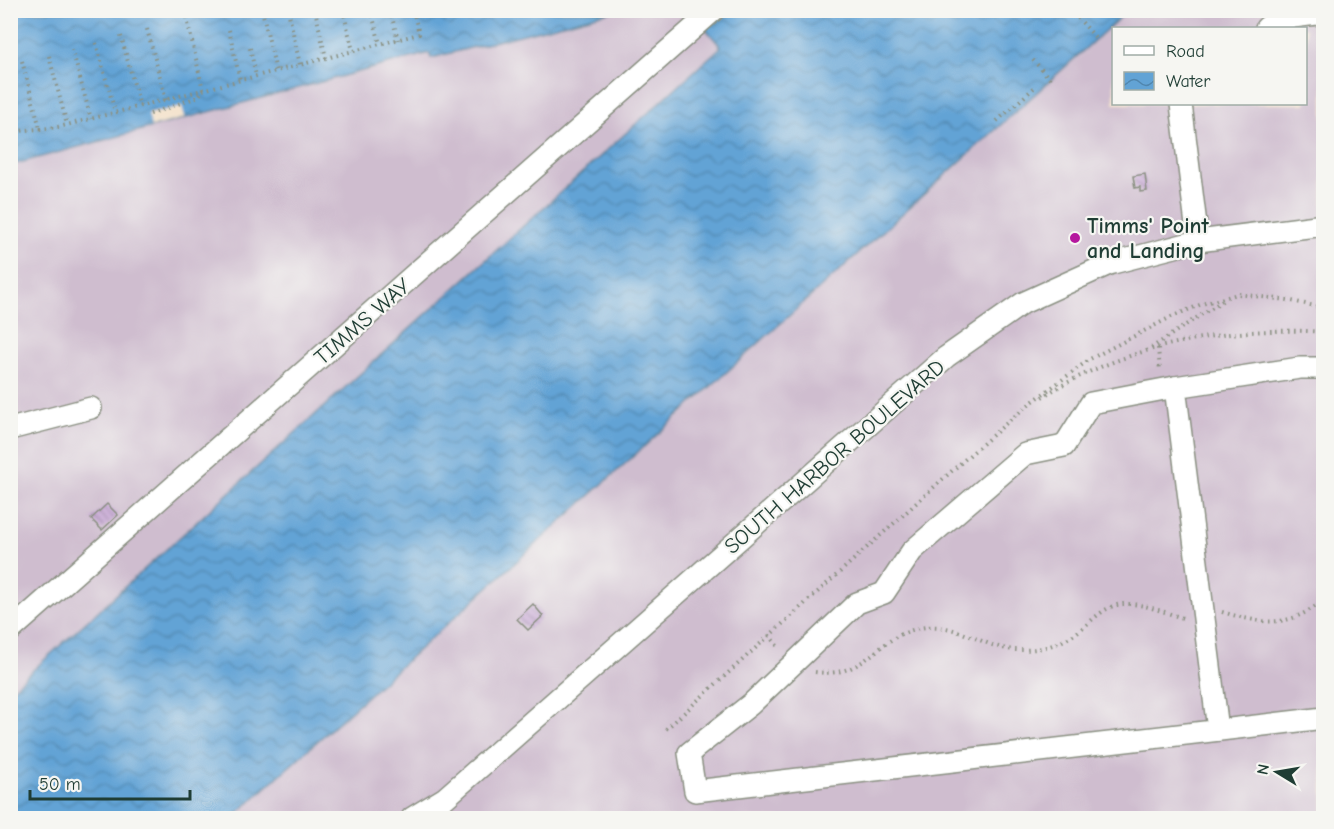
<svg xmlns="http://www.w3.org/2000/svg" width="1334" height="829" font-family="'Comic Neue',sans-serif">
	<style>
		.industrial { fill: #cfbdcf; fill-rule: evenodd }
		.water { fill: url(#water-waves); stroke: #407084; stroke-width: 1.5 }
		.pier { fill: #f4e4cf }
		.building { fill: url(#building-back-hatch) }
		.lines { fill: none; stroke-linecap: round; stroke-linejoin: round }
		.minor-casing { stroke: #8a9082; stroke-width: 24 }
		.path { stroke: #8a9082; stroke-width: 4; stroke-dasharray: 1.5 4.5; stroke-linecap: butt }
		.minor { stroke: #fff; stroke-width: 21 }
		.poi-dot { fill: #b5179e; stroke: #f6f6f2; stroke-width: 2 }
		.labels { text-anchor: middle; stroke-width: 4.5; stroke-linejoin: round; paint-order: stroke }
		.poi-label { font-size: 22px; font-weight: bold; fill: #1f3d34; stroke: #f6f6f2; text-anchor: start }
		.street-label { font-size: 22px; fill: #1f3d34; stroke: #f6f6f2 }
	</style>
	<defs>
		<pattern id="water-waves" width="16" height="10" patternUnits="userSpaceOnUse" patternTransform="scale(1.5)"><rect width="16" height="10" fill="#62a3d5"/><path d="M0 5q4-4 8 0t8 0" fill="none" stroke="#5086ae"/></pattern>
		<pattern id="building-back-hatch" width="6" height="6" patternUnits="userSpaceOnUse" patternTransform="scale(1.5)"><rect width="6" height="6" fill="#c4a2d3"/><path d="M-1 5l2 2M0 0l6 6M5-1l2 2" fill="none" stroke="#9f85ac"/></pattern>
	</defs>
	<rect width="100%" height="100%" fill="#f6f6f2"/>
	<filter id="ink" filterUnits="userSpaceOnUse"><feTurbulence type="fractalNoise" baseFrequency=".0167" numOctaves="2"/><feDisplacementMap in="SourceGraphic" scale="12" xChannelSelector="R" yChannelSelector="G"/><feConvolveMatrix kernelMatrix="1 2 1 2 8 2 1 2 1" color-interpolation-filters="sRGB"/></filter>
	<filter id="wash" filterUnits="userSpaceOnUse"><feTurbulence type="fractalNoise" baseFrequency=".008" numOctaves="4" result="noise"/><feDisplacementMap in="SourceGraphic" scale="24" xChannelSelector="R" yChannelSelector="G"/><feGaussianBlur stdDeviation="1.35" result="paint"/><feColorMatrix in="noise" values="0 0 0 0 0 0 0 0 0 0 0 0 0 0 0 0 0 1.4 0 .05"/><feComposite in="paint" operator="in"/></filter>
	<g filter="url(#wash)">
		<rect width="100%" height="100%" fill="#f4e4cf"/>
		<!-- industrial -->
		<path class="industrial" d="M10 11H1323V818H11ZM1114 28H1306V104H1114Z"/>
		<!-- water -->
		<g class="water">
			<polygon points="11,11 613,11 431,58 429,53 11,165"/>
			<polygon points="691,11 1127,11 232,818 11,818 10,691 721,47"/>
		</g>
		<!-- pier -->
		<polygon class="pier" points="182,106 185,118 151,127 148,114"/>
		<g id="blocks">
			<!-- building -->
			<g class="building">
				<polygon points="1145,174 1147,191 1140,192 1140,187 1135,188 1133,176"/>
				<polygon points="107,504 118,515 102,530 91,519"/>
				<polygon points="533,604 543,616 528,630 517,619"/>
			</g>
		</g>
	</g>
	<g filter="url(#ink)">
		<use href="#blocks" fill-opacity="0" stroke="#8a9082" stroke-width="1.5"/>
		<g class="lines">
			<!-- minor casing -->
			<g class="minor-casing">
				<g id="minor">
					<polyline points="1266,28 1278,19 1324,13"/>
					<polyline points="1181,104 1198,241"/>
					<polyline points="1324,368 1300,368 1175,387 1091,403 1064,446 1025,454 912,551 884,593 857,603 751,704 689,753 695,791 1324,718"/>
					<polyline points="1175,387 1218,730"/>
					<polyline points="10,429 91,408"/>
					<polyline points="10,631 714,10"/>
					<polyline points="412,818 445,798 946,357 1023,303 1109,264 1198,241 1324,225"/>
				</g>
			</g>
			<!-- path -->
			<g class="path">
				<polyline points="262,10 276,71"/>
				<polyline points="288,10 300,65"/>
				<polyline points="315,10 326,58"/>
				<polyline points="343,10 353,51"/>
				<polyline points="371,10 380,44"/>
				<polyline points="390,10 398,40"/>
				<polyline points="1078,18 1096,38"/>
				<polyline points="147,29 166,100"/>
				<polyline points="229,30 240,80"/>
				<polyline points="121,36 140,106"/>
				<polyline points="96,43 115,112"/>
				<polyline points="250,48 256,76"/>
				<polyline points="72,49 91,119"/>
				<polyline points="49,56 67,125"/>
				<polyline points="1033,60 1051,80"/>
				<polyline points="22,61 40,128"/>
				<polyline points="150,114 198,97 203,90 187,19"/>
				<polyline points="10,118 14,132"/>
				<polyline points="997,121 1035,87"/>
				<path d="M10 133C30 128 47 130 67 125L419 34 413 10"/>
				<polyline points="1151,348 1225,299"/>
				<polyline points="1158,348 1160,371"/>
				<path d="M1042 397C1124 346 1227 325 1324 332"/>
				<path d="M1222 612C1264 624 1287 629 1324 600"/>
				<polyline points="769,635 779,648"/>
				<path d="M815 672C868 679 874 637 920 628 958 620 984 651 1021 650 1041 650 1059 645 1076 633 1094 620 1106 602 1130 604 1148 605 1166 613 1183 618"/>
				<polyline points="666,729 964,460 1024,408 1090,359 1171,317 1202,304 1238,294 1287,300 1324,308"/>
			</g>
			<!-- minor -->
			<use href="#minor" class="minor"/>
		</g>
	</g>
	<!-- markers -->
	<circle class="poi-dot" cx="1075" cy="238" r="6"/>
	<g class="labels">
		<!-- poi labels -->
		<g class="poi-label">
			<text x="1087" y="233">Timms' Point<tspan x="1087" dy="25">and Landing</tspan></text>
		</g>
		<!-- street labels -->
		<g class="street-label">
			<text transform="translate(362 321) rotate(-41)" y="8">TIMMS WAY</text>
			<text transform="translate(834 456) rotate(-41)" y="8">SOUTH HARBOR BOULEVARD</text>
		</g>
	</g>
	<!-- margin -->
	<rect width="1334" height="829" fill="none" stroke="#f6f6f2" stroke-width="36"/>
	<!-- legend -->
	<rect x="1112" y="27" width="195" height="78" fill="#f6f6f2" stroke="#a0aca6" stroke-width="1.5"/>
	<rect x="1124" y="46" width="30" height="9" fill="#ffffff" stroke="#a0aca6" stroke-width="1.5"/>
	<text x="1166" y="57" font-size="18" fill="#1f3d34">Road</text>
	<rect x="1124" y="72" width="30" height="18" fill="url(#water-waves)" stroke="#a0aca6" stroke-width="1.5"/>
	<text x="1166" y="87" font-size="18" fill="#1f3d34">Water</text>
	<!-- north arrow -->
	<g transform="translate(1277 772) rotate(281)" stroke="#f6f6f2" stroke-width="4.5" paint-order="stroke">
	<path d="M0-4.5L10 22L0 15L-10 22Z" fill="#1f3d34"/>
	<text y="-9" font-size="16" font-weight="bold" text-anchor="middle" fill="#1f3d34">N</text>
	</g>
	<!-- scale -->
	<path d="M30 790v9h160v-9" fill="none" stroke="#1f3d34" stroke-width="3"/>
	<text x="39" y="790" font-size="18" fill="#1f3d34" stroke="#f6f6f2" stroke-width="4.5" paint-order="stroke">50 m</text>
</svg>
